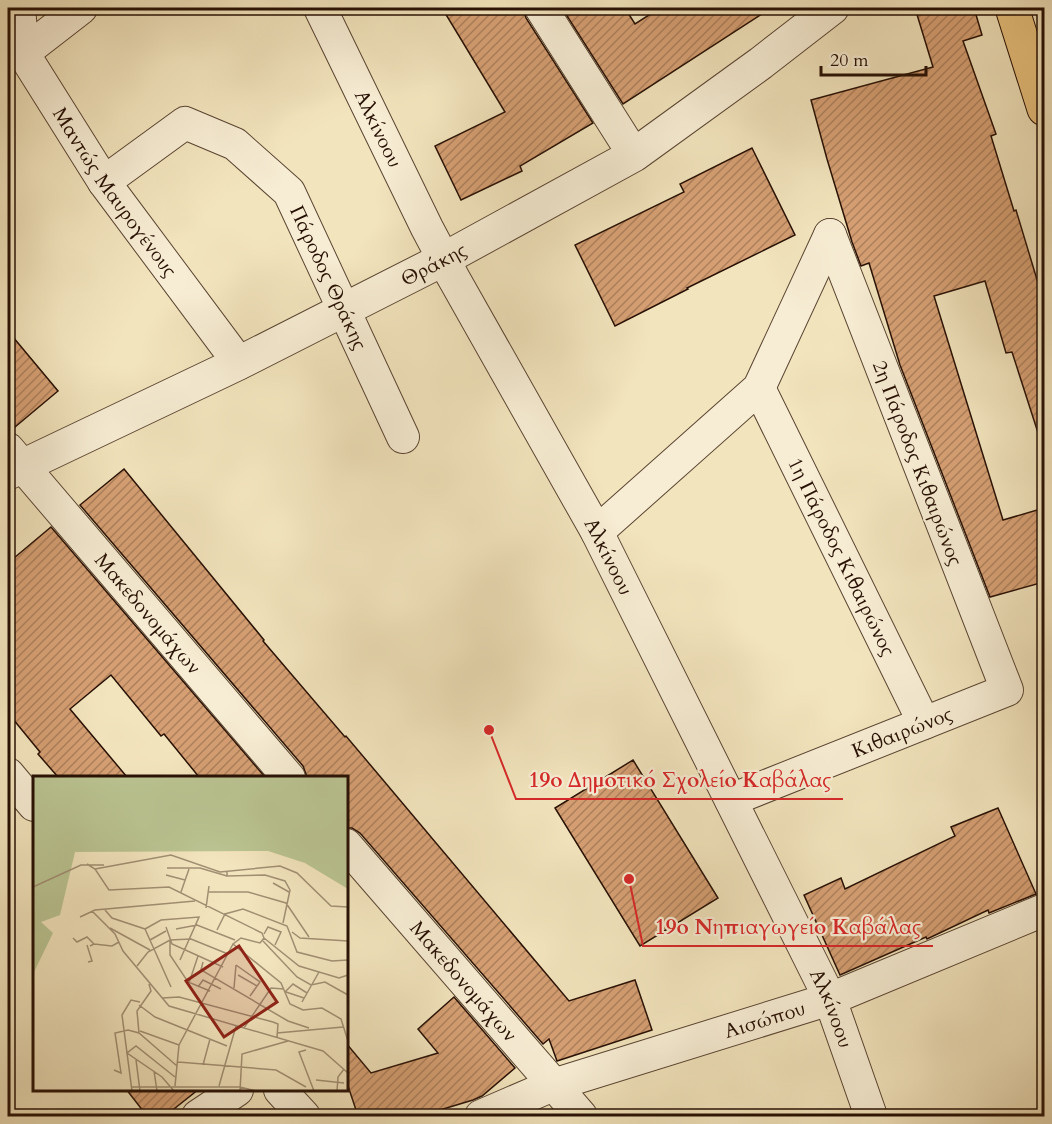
<svg xmlns="http://www.w3.org/2000/svg" width="1052" height="1124" font-family="Cardo,serif">
	<style>
		.building { fill: url(#building-hatch); stroke: #271004; stroke-width: 1.5 }
		.lines { fill: none; stroke-linecap: round; stroke-linejoin: round }
		.minor-casing { stroke: #5a4532; stroke-width: 34 }
		.tertiary-casing { stroke: #5a4532; stroke-width: 35 }
		.primary-casing { stroke: #271004; stroke-width: 35 }
		.minor { stroke: #f7edd4; stroke-width: 32 }
		.tertiary { stroke: #f7edd4; stroke-width: 33 }
		.primary { stroke: #e9c27e; stroke-width: 33 }
		.labels { text-anchor: middle; stroke-width: 4.5; stroke-linejoin: round; paint-order: stroke }
		.street-label { font-size: 20px; fill: #271004; stroke: #f7edd4 }
		.inset-road { fill: none; stroke: #a18f73; stroke-width: 1.5 }
		.view { fill: #8f2418; fill-opacity: 0.15; stroke: #8f2418; stroke-width: 3 }
		.inset-edge { fill: none; stroke: #271004; stroke-width: 3 }
		.leader { fill: none; stroke: #d62828; stroke-width: 2 }
		.callout-dot { fill: #d62828; stroke: #f7edd4; stroke-width: 2 }
		.callout-label { font-size: 21px; text-anchor: middle; font-weight: bold; fill: #d62828; stroke: #f7edd4; stroke-width: 4.5; stroke-linejoin: round; paint-order: stroke }
	</style>
	<defs>
		<pattern id="building-hatch" width="6" height="6" patternUnits="userSpaceOnUse" patternTransform="scale(1.5)"><rect width="6" height="6" fill="#d59f73"/><path d="M-1 1l2-2M0 6l6-6M5 7l2-2" fill="none" stroke="#ad805c"/></pattern>
	</defs>
	<rect width="100%" height="100%" fill="#f2e4bd"/>
	<filter id="stains"><feTurbulence type="fractalNoise" baseFrequency=".00333" numOctaves="4"/><feColorMatrix values="0 0 0 0 .2 0 0 0 0 .09 0 0 0 0 .02 0 0 0 .5 -.17"/></filter>
	<radialGradient id="worn" r=".72"><stop offset=".6" stop-color="#630" stop-opacity="0"/><stop offset="1" stop-color="#630" stop-opacity=".3"/></radialGradient>
	<!-- building -->
	<g class="building">
		<polygon points="442,8 523,8 526,18 593,123 520,166 522,171 461,200 435,146 505,112"/>
		<polygon points="562,8 625,8 635,24 660,8 771,8 623,104"/>
		<polygon points="915,8 974,8 982,35 963,41 996,134 991,136 1014,211 1016,210 1038,283 1044,281 1044,435 1039,436 1012,352 1006,353 985,281 934,296 1003,520 1044,508 1044,582 990,597 900,365 869,263 861,266 852,242 827,159 811,100 933,67"/>
		<polygon points="752,148 795,235 687,288 688,289 615,326 575,245 684,192 680,184"/>
		<polygon points="8,331 58,391 9,432 8,431"/>
		<polygon points="124,469 264,640 263,641 345,737 346,736 569,1001 635,980 652,1030 557,1061 549,1039 543,1044 360,833 352,828 346,828 346,777 307,777 303,766 80,505"/>
		<polygon points="51,527 265,777 199,777 164,734 161,736 111,675 70,709 127,777 58,777 38,754 40,752 8,713 8,563"/>
		<polygon points="633,760 718,898 640,946 555,808"/>
		<polygon points="998,808 1036,894 989,913 988,910 927,939 926,937 840,975 804,895 841,878 845,889 955,836 951,827"/>
		<polygon points="454,997 515,1068 482,1096 473,1100 420,1116 358,1116 346,1080 346,1043 371,1073 438,1053 418,1029"/>
		<polygon points="126,1089 199,1089 165,1116 147,1116"/>
	</g>
	<g class="lines">
		<!-- minor casing -->
		<g class="minor-casing">
			<g id="minor">
				<path id="s1" d="M19 8 23 53 104 182 239 363"/>
				<path id="s2" d="M320 8 427 228 453 277 597 532 830 999 871 1116"/>
				<polyline points="541,8 634,155"/>
				<polyline points="23,53 81,8"/>
				<path id="s3" d="M104 182 185 123 235 144 289 192 403 437"/>
				<path id="s4" d="M759 388 924 723"/>
				<path id="s5" d="M8 449 289 778"/>
				<polyline points="597,532 759,388 830,235"/>
				<polyline points="8,774 34,805"/>
				<path id="s6" d="M731 800 1007 690 830 235"/>
				<path id="s7" d="M346 845 581 1116"/>
				<polyline points="280,1090 304,1116"/>
				<polyline points="198,1116 237,1090"/>
				<path id="s8" d="M481 1116 553 1085 830 999 1044 910"/>
			</g>
		</g>
		<!-- tertiary casing -->
		<g class="tertiary-casing">
			<g id="tertiary">
				<path id="s9" d="M8 473 239 363 444 259 634 155 761 63 832 8"/>
			</g>
		</g>
		<!-- primary casing -->
		<g class="primary-casing">
			<polyline id="primary" points="1012,8 1044,109"/>
		</g>
		<!-- minor -->
		<use href="#minor" class="minor"/>
		<!-- tertiary -->
		<use href="#tertiary" class="tertiary"/>
		<!-- primary -->
		<use href="#primary" class="primary"/>
	</g>
	<g class="labels">
		<!-- street labels -->
		<g class="street-label">
			<text dy="7" stroke="none"><textPath href="#s2" startOffset="134">Αλκίνοου</textPath></text>
			<text dy="7" stroke="none"><textPath href="#s1" startOffset="212">Μαντώς Μαυρογένους</textPath></text>
			<text dy="7" stroke="none"><textPath href="#s9" startOffset="474">Θράκης</textPath></text>
			<text dy="7" stroke="none"><textPath href="#s3" startOffset="321">Πάροδος Θράκης</textPath></text>
			<text transform="translate(918 463) rotate(69)" y="7">2η Πάροδος Κιθαιρώνος</text>
			<text dy="7" stroke="none"><textPath href="#s2" startOffset="620">Αλκίνοου</textPath></text>
			<text dy="7" stroke="none"><textPath href="#s4" startOffset="188">1η Πάροδος Κιθαιρώνος</textPath></text>
			<text dy="7" stroke="none"><textPath href="#s5" startOffset="216">Μακεδονομάχων</textPath></text>
			<text dy="7" stroke="none"><textPath href="#s6" startOffset="184">Κιθαιρώνος</textPath></text>
			<text dy="7" stroke="none"><textPath href="#s7" startOffset="180">Μακεδονομάχων</textPath></text>
			<text dy="7" stroke="none"><textPath href="#s2" startOffset="1124">Αλκίνοου</textPath></text>
			<text dy="7" stroke="none"><textPath href="#s8" startOffset="300">Αισώπου</textPath></text>
		</g>
	</g>
	<!-- overview -->
	<g transform="translate(33 776)">
		<rect width="315" height="315" fill="#f2e4bd"/>
		<path d="M0 0H315V113L272 87 235 75 42 76 27 139 8 146 20 157 0 198Z" fill="#bac492"/>
		<path class="inset-road" d="M54 88 62 93 76 114 136 111 229 157 231 162 227 167 208 162 200 168 248 207 257 228 270 234 289 232 308 243 315 265M134 92H167L194 100M62 93 138 79 187 96 247 90 264 97 298 130 315 131M194 96V100L232 99 252 105 257 114 250 147M133 99 152 104M240 107 256 116M0 111 48 89H71M148 116 156 93M176 116H215L253 127 276 161M173 132 176 110M72 134 79 142 112 153M59 135 82 158 90 175 136 230 290 275 315 297M47 141 62 134 162 125M133 151 139 168 190 191M77 152 117 174M112 153 128 144 166 141 147 184M112 153 138 211M143 153 164 149 202 164M184 154 192 138 210 133 254 150 264 176 299 185 315 184M259 156 267 162 315 165M231 158 235 151 248 156 242 169M40 162 44 166 54 161 61 168 57 170M231 162 266 190 306 202 315 199M117 164 133 155M137 164V179L155 206 177 215M230 165 264 201 278 209 292 206 315 219M61 168 79 170 86 166M54 169 59 185 55 186M170 186 168 194 255 245 276 252M203 189 227 206 217 220M104 190 115 176 137 164 158 163 195 178M205 199 224 210M156 207 165 180M165 211 170 204 188 213M201 212 203 189M252 216 260 208 274 217M253 216 271 222M129 222 146 221 240 246 245 248 244 261M269 226 286 196M106 229 122 241 194 270M211 252 238 212 251 213M107 255 146 269M106 257 104 235 118 215 116 208M244 257 310 251M273 274 266 276 281 315M103 284 107 315M145 286 243 294 273 311M170 289 177 263M81 294 88 297 82 257 95 254 106 257 144 290M121 295 124 315M283 304 311 307M142 310 146 269 200 168M186 310 203 250M99 311H207L223 315M99 315 89 239 98 224 107 226M141 315 129 301 94 277 103 270 142 301M207 315 209 278 255 265M304 315 305 301 311 293"/>
		<path class="view" d="M206 170 244 226 191 261 153 205Z"/>
		<rect width="315" height="315" class="inset-edge"/>
	</g>
	<!-- callouts -->
	<path class="leader" d="M489 730L516 799H843M629 879L643 946H933"/>
	<g class="callout-dot">
		<circle cx="489" cy="730" r="6"/>
		<circle cx="629" cy="879" r="6"/>
	</g>
	<g class="callout-label">
		<text x="680" y="787">19ο Δημοτικό Σχολείο Καβάλας</text>
		<text x="788" y="934">19ο Νηπιαγωγείο Καβάλας</text>
	</g>
	<!-- margin -->
	<rect width="1052" height="1124" fill="none" stroke="#f2e4bd" stroke-width="30"/>
	<rect x="9" y="9" width="1034" height="1106" fill="none" stroke="#271004" stroke-width="3"/>
	<rect x="15" y="15" width="1022" height="1094" fill="none" stroke="#271004" stroke-width="1.5"/>
	<!-- scale -->
	<path d="M821 66v9h105v-9" fill="none" stroke="#271004" stroke-width="3"/>
	<text x="830" y="66" font-size="18" fill="#271004" stroke="#f7edd4" stroke-width="4.5" paint-order="stroke">20 m</text>
	<rect width="100%" height="100%" filter="url(#stains)"/>
	<rect width="100%" height="100%" fill="url(#worn)"/>
</svg>
